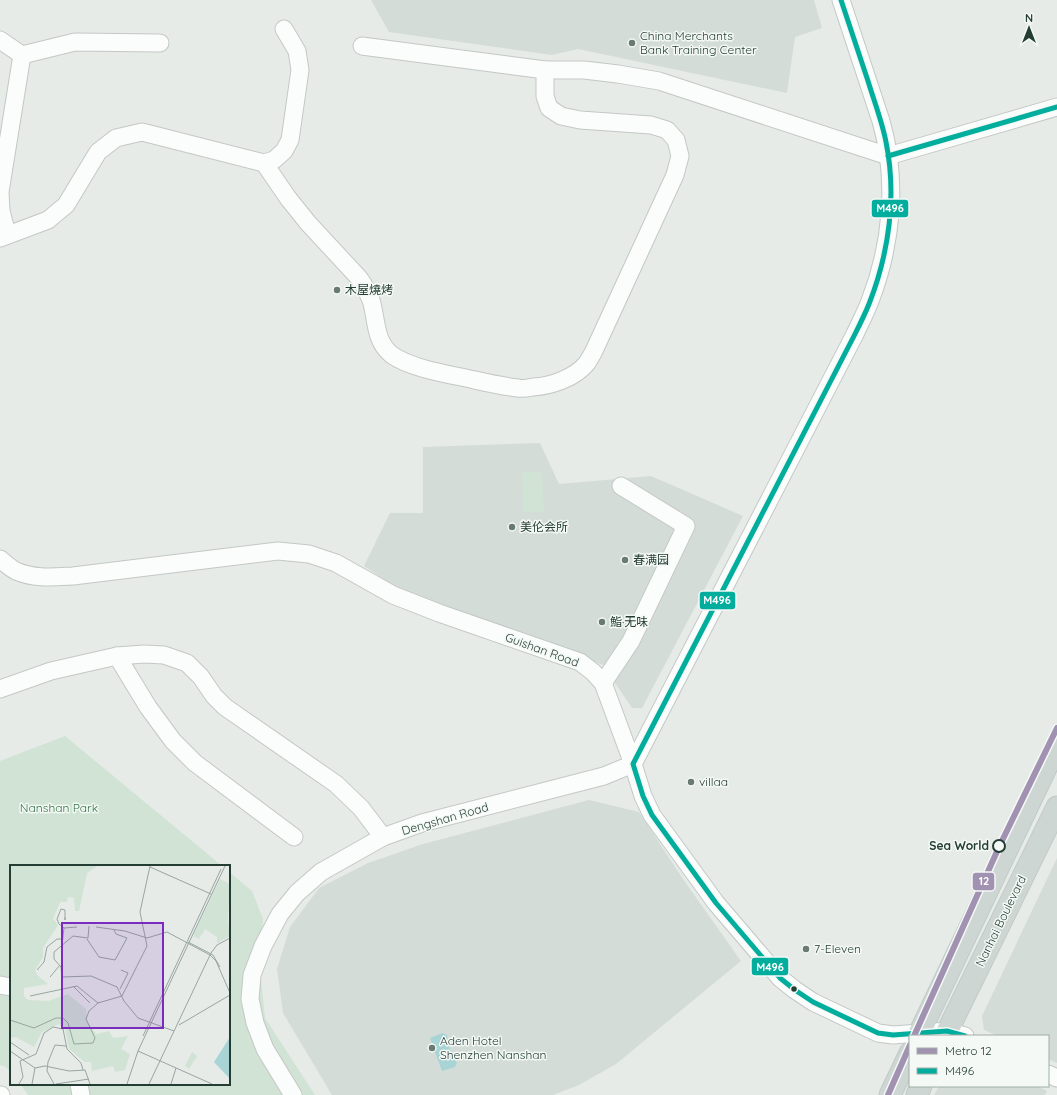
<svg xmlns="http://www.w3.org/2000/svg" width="1057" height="1095" font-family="Quicksand,'Noto Sans SC',sans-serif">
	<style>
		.built { fill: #d4dcd8 }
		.green { fill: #d0e3d4 }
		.water { fill: #a8d4d6 }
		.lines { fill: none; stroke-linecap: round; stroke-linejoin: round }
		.minor-casing { stroke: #c3c8c5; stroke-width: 19 }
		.major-casing { stroke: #c2cac7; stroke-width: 23 }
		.minor { stroke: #fbfcfc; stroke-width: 17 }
		.major { stroke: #ced6d3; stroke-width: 21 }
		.bus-1-casing { stroke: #f4f9f6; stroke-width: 8 }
		.bus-1 { stroke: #01ad9c; stroke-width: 5 }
		.metro-1-casing { stroke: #f4f9f6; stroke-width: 9 }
		.metro-1 { stroke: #a192b2; stroke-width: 6 }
		.poi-dot { fill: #687a73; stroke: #f4f9f6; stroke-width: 1.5 }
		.stop-dot { fill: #f4f9f6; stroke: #243d34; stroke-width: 2 }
		.bus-dot { fill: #243d34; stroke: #f4f9f6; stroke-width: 1.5 }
		.labels { text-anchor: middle; stroke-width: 3; stroke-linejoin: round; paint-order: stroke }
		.poi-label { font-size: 12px; fill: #243d34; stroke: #f4f9f6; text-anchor: start }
		.street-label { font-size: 12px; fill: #243d34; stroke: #f4f9f6 }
		.park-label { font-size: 12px; fill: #307244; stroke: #f4f9f6 }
		.stop-label { font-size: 12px; font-weight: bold; fill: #243d34; stroke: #f4f9f6; text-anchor: end }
		.inset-road { fill: none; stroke: #98a5a0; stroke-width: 1 }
		.view { fill: #7b2cbf; fill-opacity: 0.15; stroke: #7b2cbf; stroke-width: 2 }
		.inset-edge { fill: none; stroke: #243d34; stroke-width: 2 }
		.line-badge { stroke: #f4f9f6; stroke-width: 1.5 }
		.badge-label { font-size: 11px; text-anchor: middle; font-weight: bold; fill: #fff }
	</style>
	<rect width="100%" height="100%" fill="#e6ebe8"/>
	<!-- built -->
	<g class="built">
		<polygon points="371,0 814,0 822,28 795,37 787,93 578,49 552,55 389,32"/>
		<polygon points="540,443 559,484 651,476 743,516 642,708 632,708 603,665 429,601 391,584 364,566 390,513 423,513 423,447"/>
		<polygon points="589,800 639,812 683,879 741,961 616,1064 579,1085 553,1095 332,1095 283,1013 277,969 290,927 319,888 368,863 423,844"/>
		<polygon points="1057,858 1057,1063 1048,1059 1048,1036 998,1036 984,1030 982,1016"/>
		<polygon points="939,1086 1037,1086 1047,1091 1045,1095 934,1095"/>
	</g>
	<!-- green -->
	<g class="green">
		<polygon points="522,472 542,472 544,512 523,512"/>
		<polygon points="65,736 222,866 11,866 11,1073 6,1067 0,1065 0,761"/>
		<polygon points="229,872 252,891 263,919 260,969 265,1018 315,1095 28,1095 20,1084 229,1084"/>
	</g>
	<!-- water -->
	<path class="water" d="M442 1033 447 1035C448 1045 451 1054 457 1063L455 1067 442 1071 430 1038Z"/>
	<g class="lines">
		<!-- minor casing -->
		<g class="minor-casing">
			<g id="minor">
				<polyline points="0,40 22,55 75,42 160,43"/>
				<polyline points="362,46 545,70 584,70 618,74 659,81 888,156"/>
				<polyline points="888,156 1057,107"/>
				<path d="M264 163 288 198 308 223 359 278C364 285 368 292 371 300 377 319 374 341 392 355 409 367 441 373 461 377 480 381 499 386 518 388 522 389 528 388 533 387 551 386 575 378 587 363 589 360 591 356 593 353L675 175 680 156 676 140 667 130 651 125 580 120 561 116 549 108 545 96V70"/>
				<polyline points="7,234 1,211 0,192 22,55"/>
				<polyline points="0,238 48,220 66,205 98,152 116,138 142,132 264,163 274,160 284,151 290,140 300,70 297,51 284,29"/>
				<path d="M0 559C5 563 10 568 16 571 34 579 53 577 73 576L278 551 309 554 336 563 393 595 439 613 580 662 593 672 603 683 633 764 643 796 652 815 716 903 780 978 795 990 813 1002 878 1033 893 1035 947 1031 965 1036"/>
				<polyline points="117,656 148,707 173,741 195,763 294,837"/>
				<polyline points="603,683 631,641 686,526 621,486"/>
				<polyline points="0,689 51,671 117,656 144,654 164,655 187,663 201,677 214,696 225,707 336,784 361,808 383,837"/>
				<path d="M633 764 855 334C860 323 866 312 870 301 892 244 898 180 881 121L841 0"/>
				<polyline points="0,985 11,987"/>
				<polyline points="1048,1074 1057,1078"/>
				<polyline points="79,1084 81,1095"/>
				<polyline points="0,1095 1,1095"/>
				<polyline points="293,1095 265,1049 255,1023 250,999 252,975 263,946 280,914 297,893 321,872 383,837 422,823 604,776 633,764"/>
			</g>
		</g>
		<!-- major casing -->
		<g class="major-casing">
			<g id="major">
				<polyline points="918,1036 1057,745"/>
				<polyline points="945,1036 1057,807"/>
				<polyline points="890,1095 910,1053"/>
				<polyline points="917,1095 921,1086"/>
			</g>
		</g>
		<!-- minor -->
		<use href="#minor" class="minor"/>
		<!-- major -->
		<use href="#major" class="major"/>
		<!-- bus-1 casing -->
		<g class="bus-1-casing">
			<g id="bus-1">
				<path d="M841 0C850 27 859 54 868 81 874 101 882 121 886 142 897 196 889 253 869 304 865 314 860 324 855 334L633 764 643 796 652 815 716 903 780 978 795 990 813 1002 878 1033 893 1035 947 1031 965 1036"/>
				<polyline points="888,156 1057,107"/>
			</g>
		</g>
		<!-- bus-1 -->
		<use href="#bus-1" class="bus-1"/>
		<!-- metro-1 casing -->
		<g class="metro-1-casing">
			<g id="metro-1">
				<polyline points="914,1036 999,847 1057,728"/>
				<polyline points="888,1095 910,1045"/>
			</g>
		</g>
		<!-- metro-1 -->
		<use href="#metro-1" class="metro-1"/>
	</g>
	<!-- markers -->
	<g class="poi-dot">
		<circle cx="632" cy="43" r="4"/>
		<circle cx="337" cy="290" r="4"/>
		<circle cx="512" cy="527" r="4"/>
		<circle cx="625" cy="560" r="4"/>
		<circle cx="602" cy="622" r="4"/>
		<circle cx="691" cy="782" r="4"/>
		<circle cx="806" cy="949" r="4"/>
		<circle cx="432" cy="1048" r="4"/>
	</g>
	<circle class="stop-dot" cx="999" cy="846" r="6"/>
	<circle class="bus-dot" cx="794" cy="989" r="3.5"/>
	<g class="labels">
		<!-- poi labels -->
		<g class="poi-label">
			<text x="640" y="40">China Merchants<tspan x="640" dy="14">Bank Training Center</tspan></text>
			<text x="345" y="294">木屋燒烤</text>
			<text x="520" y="531">美伦会所</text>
			<text x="633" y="564">春满园</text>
			<text x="610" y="626">鮨·无味</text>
			<text x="699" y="786">villaa</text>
			<text x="814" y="953">7-Eleven</text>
			<text x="440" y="1045">Aden Hotel<tspan x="440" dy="14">Shenzhen Nanshan</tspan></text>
		</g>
		<!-- street labels -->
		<g class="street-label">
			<text transform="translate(542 650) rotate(20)" y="4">Guishan Road</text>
			<text transform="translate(445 819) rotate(-16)" y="4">Dengshan Road</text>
			<text transform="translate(1001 921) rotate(-64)" y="4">Nanhai Boulevard</text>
		</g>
		<!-- park labels -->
		<g class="park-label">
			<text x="59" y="812">Nanshan Park</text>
		</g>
		<!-- stop labels -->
		<g class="stop-label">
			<text x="989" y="850">Sea World</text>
		</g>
	</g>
	<!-- overview -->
	<g transform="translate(10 865)">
		<rect width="220" height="220" fill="#e6ebe8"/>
		<path d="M0 1H87L77 8 69 46H65L64 33 58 32 57 37H50L43 54 48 60 33 83V92L25 105 27 110 38 119 14 123V131L18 135 38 136 58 129 76 144 77 156 86 169 99 166 103 173 118 171 111 184 120 189 115 205 105 207 103 201 82 206 81 197H75L59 184 55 163 49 159 32 167 24 182 6 172 0 173ZM210 14 220 19 218 54 220 71 207 78V72L195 64 189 74 184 72V69ZM182 187 187 191 179 204 175 201Z" fill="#d0e3d4"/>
		<path d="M220 172V214L204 197Z" fill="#a8d4d6"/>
		<path class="inset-road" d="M140 2 201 29M55 52V55V45L51 44 47 54 49 59 54 63 67 62M79 61 78 73 63 71 44 87V94L51 102 52 112 81 111 107 122 114 136 128 153 164 166M86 62 115 66 137 73M137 73 157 67 200 90 206 96 220 128M77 74 89 92 105 95 117 73 106 69 104 65M178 77 203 90 210 102M52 80 54 63M27 105 34 97 37 82 47 74H52M40 112 50 100M63 121 80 138M110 124 118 108 111 105M20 131 67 121 88 138M112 131 137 81 130 47 140 1M0 155 24 163 46 153H53L58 158 64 179 83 178 85 173 76 154 79 146 88 138 112 131M169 160 220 130M133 171 211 4M0 177 19 190M0 186 25 203M128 186 202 219M25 203 35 201 59 206 75 205 80 219M9 219 13 212 10 196 26 189 34 168 43 162 53 164 57 184 71 198 73 205M22 219 25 203M44 219 37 206 38 197 45 180 56 181M46 219 79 214M117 219 128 186 215 1M139 219 201 88 207 80 220 73M161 219 166 203"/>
		<path class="view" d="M52 58H153V163H52Z"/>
		<rect width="220" height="220" class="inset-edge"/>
	</g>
	<g class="line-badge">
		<rect x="871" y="199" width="38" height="19" rx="4" fill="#01ad9c"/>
		<rect x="699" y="591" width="37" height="19" rx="4" fill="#01ad9c"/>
		<rect x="972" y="872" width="23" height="19" rx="4" fill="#a192b2"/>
		<rect x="751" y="957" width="38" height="19" rx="4" fill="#01ad9c"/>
	</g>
	<g class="badge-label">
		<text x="890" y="212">M496</text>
		<text x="717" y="604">M496</text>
		<text x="984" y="885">12</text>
		<text x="770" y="971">M496</text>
	</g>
	<!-- legend -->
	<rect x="909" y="1035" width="140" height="52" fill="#f4f9f6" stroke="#a1aea8"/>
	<rect x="917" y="1048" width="20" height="6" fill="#a192b2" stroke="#a1aea8"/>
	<text x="945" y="1055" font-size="12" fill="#243d34">Metro 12</text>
	<rect x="917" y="1068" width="20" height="6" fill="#01ad9c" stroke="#a1aea8"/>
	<text x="945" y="1075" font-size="12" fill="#243d34">M496</text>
	<!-- north arrow -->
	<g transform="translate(1029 28)" stroke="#f4f9f6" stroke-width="3" paint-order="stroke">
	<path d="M0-3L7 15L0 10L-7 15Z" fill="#243d34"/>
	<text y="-6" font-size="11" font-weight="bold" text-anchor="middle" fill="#243d34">N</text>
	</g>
</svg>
